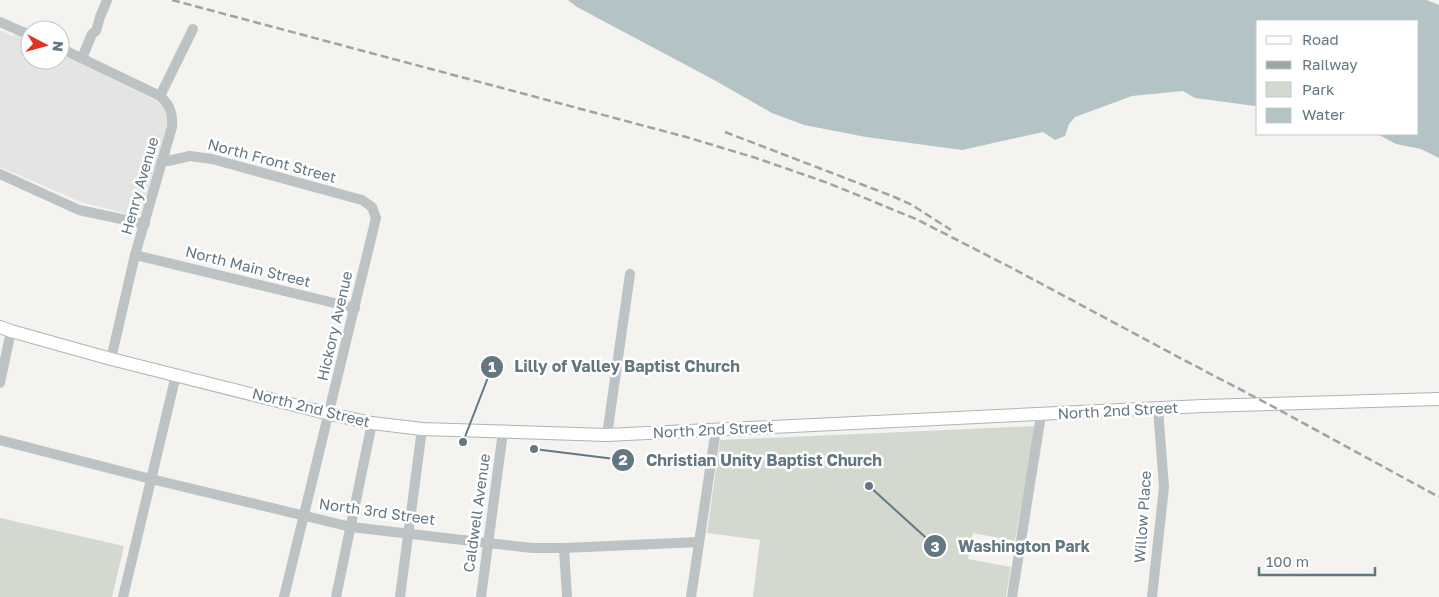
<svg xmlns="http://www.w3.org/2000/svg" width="1439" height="597" font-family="'Golos Text',sans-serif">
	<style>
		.built { fill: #e4e5e3 }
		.park { fill: #d4d9cf }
		.water { fill: #b4c3c5 }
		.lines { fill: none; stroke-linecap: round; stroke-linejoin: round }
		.major-casing { stroke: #aeb4b7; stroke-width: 14 }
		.minor { stroke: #bdc2c4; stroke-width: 10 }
		.major { stroke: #fff; stroke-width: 12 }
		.rail { stroke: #9ca4a8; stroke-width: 2.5; stroke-dasharray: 8 4; stroke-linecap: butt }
		.labels { text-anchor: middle; stroke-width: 5; stroke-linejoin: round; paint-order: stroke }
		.street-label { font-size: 15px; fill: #637781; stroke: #fff }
		.leader { fill: none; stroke: #637781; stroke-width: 2 }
		.callout-dot { fill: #637781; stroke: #fff; stroke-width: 2 }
		.mark-label { font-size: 15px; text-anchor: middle; font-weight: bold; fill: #fff }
		.callout-label { font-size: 16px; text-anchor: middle; font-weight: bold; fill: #637781; stroke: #fff; stroke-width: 5; stroke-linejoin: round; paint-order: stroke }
	</style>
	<rect width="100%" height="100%" fill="#f4f3ef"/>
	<!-- built -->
	<polygon class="built" points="0,30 12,36 17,34 30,40 30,60 60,60 60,54 149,97 161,104 166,110 169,122 143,212 140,214 135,216 81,202 0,167"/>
	<!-- park -->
	<g class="park">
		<polygon points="1036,426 1015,541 973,533 968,559 1011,567 1006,597 753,597 760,540 707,533 720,440"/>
		<polygon points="0,518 124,546 112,597 0,597"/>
	</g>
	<!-- water -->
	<polygon class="water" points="568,0 1427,0 1439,5 1439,158 1421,149 1396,144 1377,134 1418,134 1418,21 1258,21 1258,104 1255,106 1195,98 1183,91 1132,96 1075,117 1069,124 1065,136 1055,140 1043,132 962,150 866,137 804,125 772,113 716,81 577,7"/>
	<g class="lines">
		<!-- major casing -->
		<g class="major-casing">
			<polyline id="major" points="0,327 11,331 111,359 330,414 372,423 422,429 607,435 1203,406 1439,399"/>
		</g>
		<!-- minor -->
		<g class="minor">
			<polyline points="0,22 30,35"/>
			<path d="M60 48 160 96C170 105 173 113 172 127L135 255 111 359"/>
			<polyline points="82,58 92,34 96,31 100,17 107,0"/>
			<polyline points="160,96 193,29"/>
			<polyline points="162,160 168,161 190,156 212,159 362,200 372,207 376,218 284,597"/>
			<polyline points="0,174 79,210 145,224"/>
			<polyline points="135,255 355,308"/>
			<polyline points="0,383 11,331"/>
			<polyline points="607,435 630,274"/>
			<polyline points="0,440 151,479 351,527 532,548 564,548 699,542"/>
			<polyline points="564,548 567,597"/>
			<polyline points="123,597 176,375"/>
			<polyline points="336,597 372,423"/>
			<polyline points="400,597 422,429"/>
			<polyline points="481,597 503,432"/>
			<polyline points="691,597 716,429"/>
			<polyline points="1012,597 1041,415"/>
			<polyline points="1152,597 1164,487 1158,409"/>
		</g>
		<!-- major -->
		<use href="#major" class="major"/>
		<!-- rail -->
		<g class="rail">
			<polyline points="172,0 686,137 756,158 828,183 916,219 1010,267 1182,359 1270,405 1439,497"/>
			<polyline points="725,132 892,196 912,205 951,230"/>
		</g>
	</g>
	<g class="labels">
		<!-- street labels -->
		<g class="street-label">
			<text transform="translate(272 161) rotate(15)" y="5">North Front Street</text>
			<text transform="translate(140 186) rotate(-74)" y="5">Henry Avenue</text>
			<text transform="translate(248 267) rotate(14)" y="5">North Main Street</text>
			<text transform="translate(335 326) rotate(-77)" y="5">Hickory Avenue</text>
			<text transform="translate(311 408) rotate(14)" y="5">North 2nd Street</text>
			<text transform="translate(1118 411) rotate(-3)" y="5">North 2nd Street</text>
			<text transform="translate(713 430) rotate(-3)" y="5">North 2nd Street</text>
			<text transform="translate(377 512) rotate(8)" y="5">North 3rd Street</text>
			<text transform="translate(477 513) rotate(-82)" y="5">Caldwell Avenue</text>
			<text transform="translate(1143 517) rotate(-86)" y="5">Willow Place</text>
		</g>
	</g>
	<!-- callouts -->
	<path class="leader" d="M463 442L492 367M534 449L623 460M869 486L935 546"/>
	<g class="callout-dot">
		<circle cx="463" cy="442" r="5"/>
		<circle cx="534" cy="449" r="5"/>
		<circle cx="869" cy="486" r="5"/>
		<circle cx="492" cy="367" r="12"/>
		<circle cx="623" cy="460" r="12"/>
		<circle cx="935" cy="546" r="12"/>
	</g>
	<g class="mark-label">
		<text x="492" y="372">1</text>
		<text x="623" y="465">2</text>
		<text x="935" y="552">3</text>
	</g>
	<g class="callout-label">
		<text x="627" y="372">Lilly of Valley Baptist Church</text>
		<text x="764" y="466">Christian Unity Baptist Church</text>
		<text x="1024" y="552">Washington Park</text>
	</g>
	<!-- legend -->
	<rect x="1256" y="20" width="162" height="115" fill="#ffffff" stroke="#c1c9cd"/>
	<rect x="1266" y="36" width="25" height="8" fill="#ffffff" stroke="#c1c9cd"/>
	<text x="1302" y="45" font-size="15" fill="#637781">Road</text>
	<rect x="1266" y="61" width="25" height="8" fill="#9ca4a8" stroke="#c1c9cd"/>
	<text x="1302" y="70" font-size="15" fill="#637781">Railway</text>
	<rect x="1266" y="82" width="25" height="15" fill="#d4d9cf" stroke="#c1c9cd"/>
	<text x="1302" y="95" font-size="15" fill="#637781">Park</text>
	<rect x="1266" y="108" width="25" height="15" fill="#b4c3c5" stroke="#c1c9cd"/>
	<text x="1302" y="120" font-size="15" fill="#637781">Water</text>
	<!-- north arrow -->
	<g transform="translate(45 45) rotate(96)"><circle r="24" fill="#ffffff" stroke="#c1c9cd"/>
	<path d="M0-4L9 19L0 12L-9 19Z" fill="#e13322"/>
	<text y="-8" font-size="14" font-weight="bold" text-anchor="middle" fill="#637781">N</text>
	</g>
	<!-- scale -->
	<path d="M1259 567v8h116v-8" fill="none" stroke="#637781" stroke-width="2.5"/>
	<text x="1266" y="567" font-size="15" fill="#637781" stroke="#ffffff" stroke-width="4" paint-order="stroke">100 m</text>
</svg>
